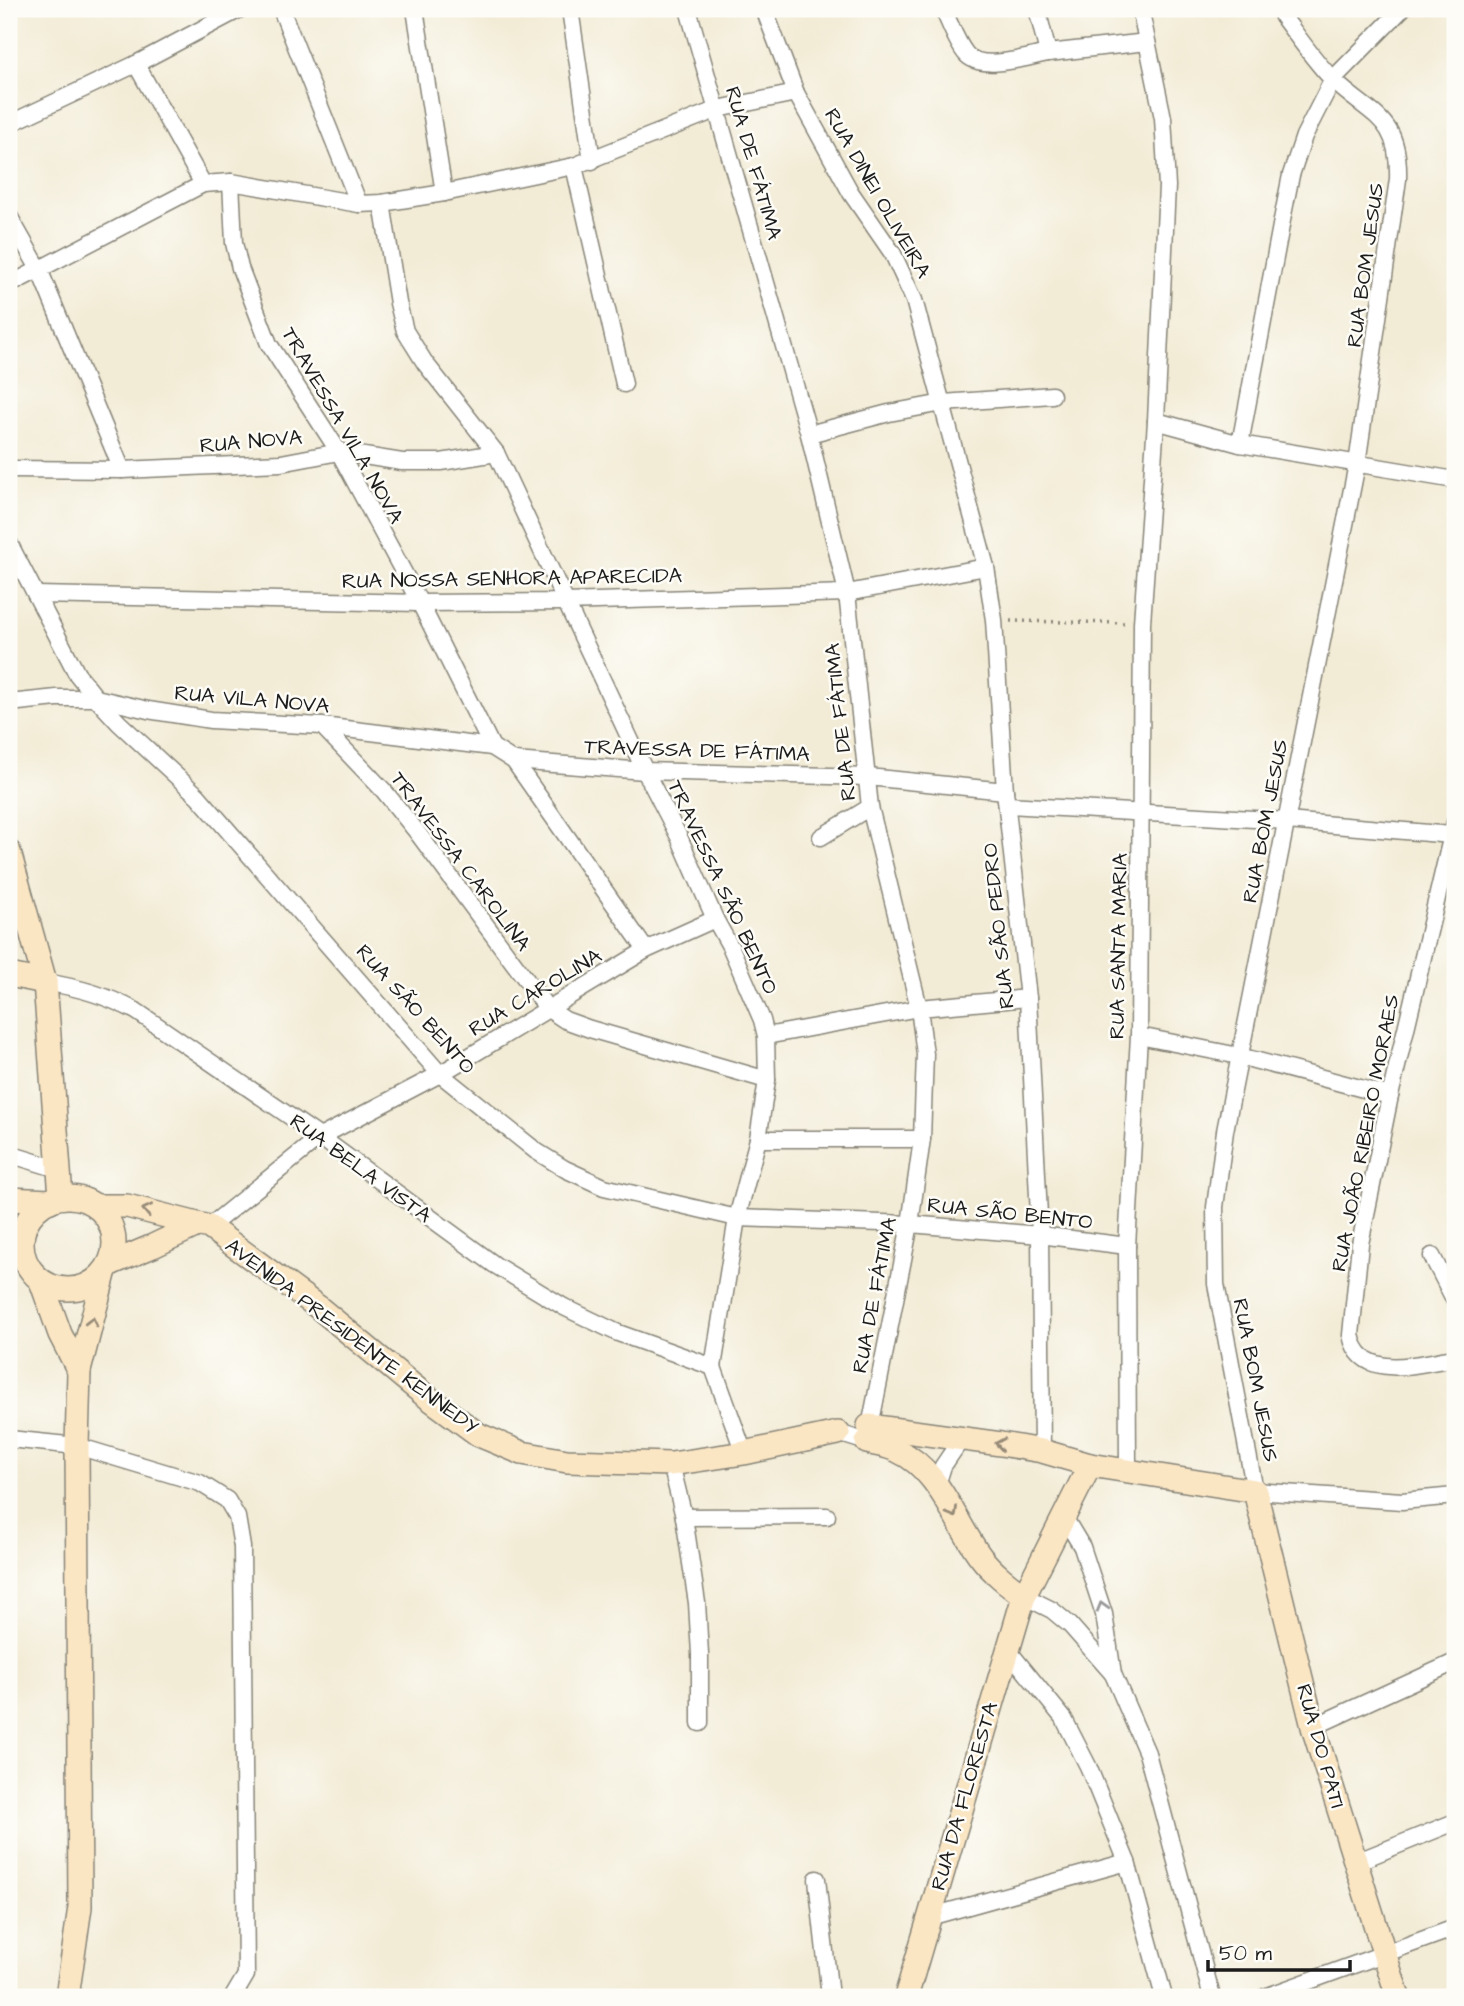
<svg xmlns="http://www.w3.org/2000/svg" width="1464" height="2006" font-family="'Architects Daughter',sans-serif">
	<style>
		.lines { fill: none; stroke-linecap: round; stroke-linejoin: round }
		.street-casing { stroke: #878478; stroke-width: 19 }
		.secondary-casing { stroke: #878478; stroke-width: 26 }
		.path { stroke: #878478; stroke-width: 3.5; stroke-dasharray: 2 5; stroke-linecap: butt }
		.street { stroke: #fff; stroke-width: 16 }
		.secondary { stroke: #fbe6c4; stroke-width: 23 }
		.oneway { stroke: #978b78 }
		.oneway2 { stroke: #999 }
		.labels { text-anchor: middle; stroke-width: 5; stroke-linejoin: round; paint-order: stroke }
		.street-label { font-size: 21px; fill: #1c1c1c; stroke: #fdfcf7 }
	</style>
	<rect width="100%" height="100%" fill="#fdfcf7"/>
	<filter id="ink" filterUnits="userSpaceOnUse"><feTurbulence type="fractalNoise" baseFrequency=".0143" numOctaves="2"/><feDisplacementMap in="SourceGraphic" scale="14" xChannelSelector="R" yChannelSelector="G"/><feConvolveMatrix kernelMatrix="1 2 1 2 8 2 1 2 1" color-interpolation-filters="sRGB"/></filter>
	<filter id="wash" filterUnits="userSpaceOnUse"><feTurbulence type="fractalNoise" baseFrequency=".00686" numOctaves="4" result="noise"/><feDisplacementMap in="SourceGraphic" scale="28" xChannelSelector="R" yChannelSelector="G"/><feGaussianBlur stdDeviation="1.57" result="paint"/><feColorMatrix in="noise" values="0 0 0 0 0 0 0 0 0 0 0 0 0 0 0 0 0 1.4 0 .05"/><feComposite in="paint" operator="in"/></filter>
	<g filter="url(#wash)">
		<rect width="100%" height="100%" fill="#f2ebd5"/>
	</g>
	<g filter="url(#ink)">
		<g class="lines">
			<!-- street casing -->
			<g class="street-casing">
				<g id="street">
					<polyline points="281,9 359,204"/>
					<polyline points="415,9 444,193"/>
					<polyline points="570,9 592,161"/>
					<polyline points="688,9 809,434 847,593 870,807 919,1008 925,1054 922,1139 910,1224 867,1442 838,1433"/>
					<polyline points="764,9 796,93 851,193 893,254 914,300 986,567 994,620 1005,791 1028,998 1040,1235 1042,1451"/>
					<path d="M943 9C950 23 956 42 966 54 981 72 1027 57 1048 53"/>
					<polyline points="1037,9 1048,53 1147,42"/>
					<path d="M1280 9 1283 17C1299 38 1315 62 1334 81 1372 117 1400 117 1398 179L1357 464 1225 1131 1215 1207 1216 1284 1255 1491 1402 1501 1455 1496"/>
					<polyline points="136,64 203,184"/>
					<polyline points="9,124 136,64 240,9"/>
					<polyline points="574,166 624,384"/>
					<polyline points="231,182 234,243 240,268 269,344 339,452 420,603 492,747 514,761 646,950"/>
					<polyline points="382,203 398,303 405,331 425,363 496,453 645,771 679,837 715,919 731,948 762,1020 766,1036 767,1080 758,1139 737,1218 713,1367"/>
					<polyline points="9,216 39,269 122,470"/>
					<polyline points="9,285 203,184 231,182 359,204 382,203 444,193 574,166 718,109 796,93"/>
					<polyline points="1156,421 1240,444 1455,480"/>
					<polyline points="809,434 889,413 943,403 1052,395"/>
					<polyline points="1240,444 1283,215 1291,175 1304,136 1333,79 1402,9"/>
					<polyline points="9,469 122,470 281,463 339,452 402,462 441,462 496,453"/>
					<polyline points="9,543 77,674 96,698 119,723 198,796 440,1074 536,1151 565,1169 604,1187 737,1218 910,1224 1040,1235 1127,1246"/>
					<polyline points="36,595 420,603 565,602 847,593 986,567"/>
					<polyline points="9,703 57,698 96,698 148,710 211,720 322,726 492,747"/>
					<polyline points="322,726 384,791 417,832 547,1008 565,1020 590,1029 767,1080"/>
					<polyline points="514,761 645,771 868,777 1005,791"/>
					<polyline points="1007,805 1287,821 1452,835"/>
					<path d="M1455 822 1390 1096 1360 1244 1351 1335C1361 1383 1419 1363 1455 1358"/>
					<polyline points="821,837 870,807"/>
					<path d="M45 982C80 988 105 995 136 1011L320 1137 495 1265 564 1307 618 1333 713 1367"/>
					<polyline points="766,1036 919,1008 1028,998"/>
					<polyline points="1139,1036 1239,1056 1390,1096"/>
					<polyline points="758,1139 922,1139"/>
					<polyline points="9,1154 58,1169"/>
					<polyline points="209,1227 320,1137 440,1074 646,950 715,919"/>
					<polyline points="1432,1256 1455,1301"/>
					<polyline points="713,1367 744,1453"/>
					<polyline points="9,1439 77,1446 200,1483 227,1500 237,1517 242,1547 246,1975 233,1997"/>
					<polyline points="671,1464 684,1517 827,1516"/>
					<polyline points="1128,1471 1127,1246 1139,1036 1142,623 1156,421 1167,186 1163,118 1142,17 1142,9"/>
					<polyline points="937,1485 943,1466 962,1438"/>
					<polyline points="684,1517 697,1603 700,1654 700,1723"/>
					<polyline points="1064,1517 1082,1547 1104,1614 1113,1674 1147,1753 1212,1997"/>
					<polyline points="1024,1596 1052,1610 1070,1625 1113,1674"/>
					<polyline points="1007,1649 1064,1719 1088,1766 1127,1862 1164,1997"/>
					<polyline points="1313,1727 1455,1662"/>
					<polyline points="1356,1862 1455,1822"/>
					<polyline points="817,1879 830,1997"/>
					<polyline points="929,1917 1127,1862"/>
					<polyline points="1265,1997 1455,1928"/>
				</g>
			</g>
			<!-- secondary casing -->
			<g class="secondary-casing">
				<g id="secondary">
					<polyline points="9,852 45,982 61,1197"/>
					<polyline points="9,975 45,982"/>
					<circle cx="68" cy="1243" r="46"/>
					<polyline points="9,1199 50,1201"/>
					<polyline points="96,1206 127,1206 209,1227 318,1307 422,1393 479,1435 522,1453 567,1461 671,1464 744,1453 838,1433"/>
					<polyline points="110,1264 153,1246 197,1225"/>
					<polyline points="41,1281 60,1334 79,1371"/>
					<polyline points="869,1426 1001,1444 1042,1451 1090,1465 1255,1491 1313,1727 1398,1997"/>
					<path d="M867 1442C877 1445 889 1446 898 1451 940 1470 954 1521 980 1556 992 1572 1008 1584 1024 1596"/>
					<polyline points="67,1997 80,1907 77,1446 79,1371 104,1274"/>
					<polyline points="906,1997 1024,1596 1090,1465"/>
				</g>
			</g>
			<!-- path -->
			<polyline class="path" points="1010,621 1125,623"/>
			<!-- street -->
			<use href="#street" class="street"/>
			<!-- secondary -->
			<use href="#secondary" class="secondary"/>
		</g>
		<!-- one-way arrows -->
		<defs><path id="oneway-chevron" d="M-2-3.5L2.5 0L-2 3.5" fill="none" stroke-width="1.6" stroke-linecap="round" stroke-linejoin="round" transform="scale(1.75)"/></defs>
		<g class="oneway">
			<use href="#oneway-chevron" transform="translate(147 1210) rotate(-168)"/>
			<use href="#oneway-chevron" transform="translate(92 1322) rotate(-76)"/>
			<use href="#oneway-chevron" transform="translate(1000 1444) rotate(-171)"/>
			<use href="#oneway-chevron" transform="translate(953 1513) rotate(60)"/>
		</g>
		<use class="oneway2" href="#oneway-chevron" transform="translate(1102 1607) rotate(-106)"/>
	</g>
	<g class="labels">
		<!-- street labels -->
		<g class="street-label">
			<text transform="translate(754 163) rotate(74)" y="7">RUA DE FÁTIMA</text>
			<text transform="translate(878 193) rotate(60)" y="7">RUA DINEI OLIVEIRA</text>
			<text transform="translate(1365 265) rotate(-82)" y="7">RUA BOM JESUS</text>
			<text transform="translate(343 425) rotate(60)" y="7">TRAVESSA VILA NOVA</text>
			<text transform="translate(251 441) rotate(-5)" y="7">RUA NOVA</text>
			<text transform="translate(512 578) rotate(-1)" y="7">RUA NOSSA SENHORA APARECIDA</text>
			<text transform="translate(252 699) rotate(5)" y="7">RUA VILA NOVA</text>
			<text transform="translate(840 722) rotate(-96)" y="7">RUA DE FÁTIMA</text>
			<text transform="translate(697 750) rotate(2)" y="7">TRAVESSA DE FÁTIMA</text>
			<text transform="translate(1265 821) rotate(-79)" y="7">RUA BOM JESUS</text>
			<text transform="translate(461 861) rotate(53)" y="7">TRAVESSA CAROLINA</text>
			<text transform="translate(723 887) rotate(65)" y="7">TRAVESSA SÃO BENTO</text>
			<text transform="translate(998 926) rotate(-96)" y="7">RUA SÃO PEDRO</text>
			<text transform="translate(1118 946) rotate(-89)" y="7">RUA SANTA MARIA</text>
			<text transform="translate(535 992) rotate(-31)" y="7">RUA CAROLINA</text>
			<text transform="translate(416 1009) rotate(48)" y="7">RUA SÃO BENTO</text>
			<text transform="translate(1365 1133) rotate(-79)" y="7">RUA JOÃO RIBEIRO MORAES</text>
			<text transform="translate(361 1168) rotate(36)" y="7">RUA BELA VISTA</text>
			<text transform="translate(1010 1213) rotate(6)" y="7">RUA SÃO BENTO</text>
			<text transform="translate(874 1295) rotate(-79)" y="7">RUA DE FÁTIMA</text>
			<text transform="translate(352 1336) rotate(37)" y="7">AVENIDA PRESIDENTE KENNEDY</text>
			<text transform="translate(1256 1380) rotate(79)" y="7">RUA BOM JESUS</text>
			<text transform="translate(1321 1746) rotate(74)" y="7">RUA DO PATI</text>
			<text transform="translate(964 1796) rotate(-74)" y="7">RUA DA FLORESTA</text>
		</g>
	</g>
	<!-- margin -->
	<rect width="1464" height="2006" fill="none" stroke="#fdfcf7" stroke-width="35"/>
	<!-- scale -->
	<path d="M1208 1960v10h142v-10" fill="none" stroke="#1c1c1c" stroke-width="3.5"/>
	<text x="1219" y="1960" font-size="21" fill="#1c1c1c" stroke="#fdfcf7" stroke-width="5" paint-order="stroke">50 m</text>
</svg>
